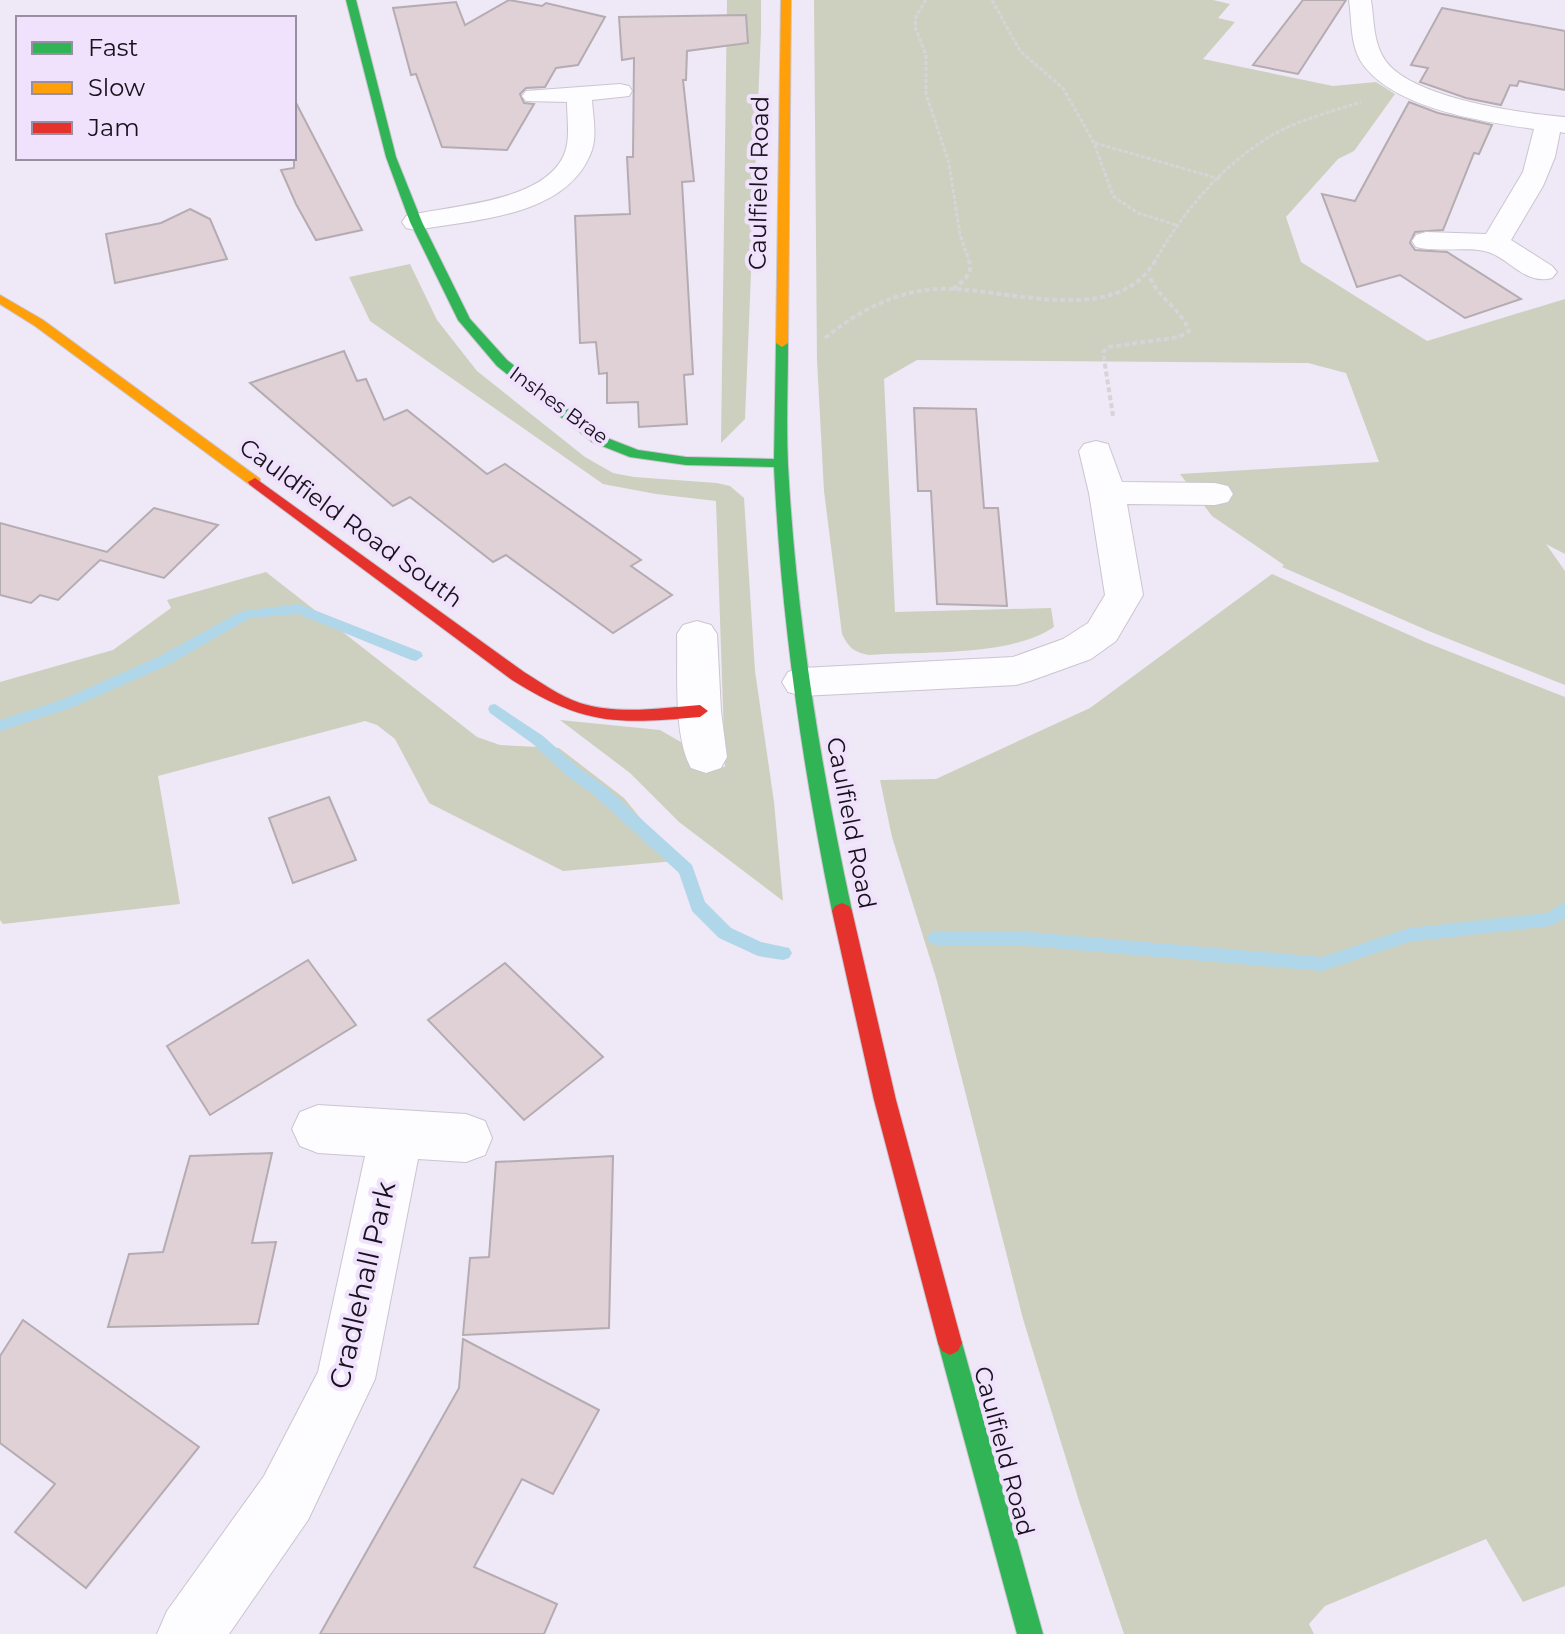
<svg xmlns="http://www.w3.org/2000/svg" width="1565" height="1634" font-family="Montserrat,sans-serif">
	<style>
		.green { fill: #cdd0be }
		.lines { fill: none; stroke-linecap: round; stroke-linejoin: round }
		.stream { fill: #b0d6ea; fill-rule: evenodd }
		.building { fill: #dfd1d6; stroke: #b5acb2; stroke-width: 2 }
		.street-casing { stroke: #cbc5d0; stroke-width: 2 }
		.fast-casing { stroke: #cbc5d0; stroke-width: 2 }
		.slow-casing { stroke: #cbc5d0; stroke-width: 2 }
		.jam-casing { stroke: #cbc5d0; stroke-width: 2 }
		.path-far1 { stroke: #d6d4d8; stroke-width: 3; stroke-dasharray: 4 2; stroke-linecap: butt }
		.path { stroke: #d6d4d8; stroke-width: 4; stroke-dasharray: 5 3; stroke-linecap: butt }
		.street { fill: #fdfcfe; fill-rule: evenodd }
		.fast { fill: #30b455; fill-rule: evenodd }
		.slow { fill: #ff9f0a; fill-rule: evenodd }
		.jam { fill: #e5322d; fill-rule: evenodd }
		.labels { text-anchor: middle; stroke-width: 8; stroke-linejoin: round; paint-order: stroke }
		.far-street-label { font-size: 20px; fill: #17121b; stroke: #f0e2fc }
		.street-label { font-size: 24px; fill: #17121b; stroke: #f0e2fc }
		.near-street-label { font-size: 28px; fill: #17121b; stroke: #f0e2fc }
	</style>
	<rect width="100%" height="100%" fill="#efe8f6"/>
	<!-- green -->
	<g class="green">
		<polygon points="727,0 761,0 761,31 745,419 721,443"/>
		<path d="M814 0H1213L1230 4 1218 18 1235 22 1203 59 1333 86 1376 82 1395 94 1354 151 1338 159 1286 217 1301 262 1427 341 1565 299V554L1546 544 1565 571V685L1431 632 1282 567 1284 565 1212 516 1180 474 1379 462 1346 373 1308 363 917 360 884 379 895 612 1051 608 1054 627C1010 657 923 651 869 655 854 652 849 648 842 634L824 491 817 360Z"/>
		<polygon points="410,264 437,320 477,371 585,457 613,473 634,477 717,483 730,486 744,498 755,671 774,802 783,901 679,822 630,773 560,720 660,730 686,745 697,767 725,767 716,501 656,494 603,484 370,321 349,277"/>
		<polygon points="266,572 477,737 500,745 559,748 624,798 675,861 563,871 429,803 395,739 377,725 365,721 158,776 180,904 3,924 0,920 0,682 113,650 171,608 167,600"/>
		<polygon points="1272,574 1425,642 1565,697 1565,1586 1523,1602 1486,1539 1325,1606 1309,1624 1314,1634 1124,1634 1080,1504 1023,1319 937,981 892,837 880,780 936,779 1090,708"/>
	</g>
	<g class="lines">
		<!-- stream -->
		<g class="stream">
			<polygon points="299,604 421,652 423,656 416,661 411,660 298,614 250,618 168,665 71,708 0,731 0,720 61,700 158,657 242,611"/>
			<polygon points="495,704 543,736 579,768 606,787 692,865 705,902 731,928 761,942 789,948 792,953 789,958 783,960 758,956 719,938 692,911 679,873 594,795 567,776 533,744 490,713 488,709 490,705"/>
			<polygon points="1565,902 1565,918 1551,926 1409,942 1322,971 1028,946 936,945 930,943 927,938 930,933 936,931 1028,932 1322,957 1409,928 1547,913"/>
		</g>
	</g>
	<!-- building -->
	<g class="building">
		<polygon points="509,0 542,6 546,3 605,17 578,65 556,68 545,87 526,88 520,94 524,103 534,104 507,150 442,147 416,74 411,75 393,8 456,2 465,25"/>
		<polygon points="1303,0 1346,0 1298,74 1253,65"/>
		<polygon points="1442,8 1565,31 1565,90 1519,81 1517,86 1510,85 1501,105 1466,98 1420,82 1428,68 1411,65"/>
		<polygon points="746,15 748,43 687,51 686,80 683,80 694,181 682,182 693,374 684,375 687,424 639,427 638,402 607,403 607,373 599,374 596,342 580,343 575,216 630,214 627,157 633,157 634,58 622,60 619,17"/>
		<polygon points="294,99 362,230 316,240 296,204 281,170 294,168"/>
		<polygon points="1409,102 1438,113 1492,125 1479,154 1474,153 1443,230 1415,232 1410,243 1415,250 1447,252 1521,299 1465,318 1400,275 1357,287 1322,194 1355,201"/>
		<polygon points="190,209 210,219 227,259 115,283 106,234 161,223"/>
		<polygon points="344,351 357,381 366,379 384,420 407,410 487,474 505,464 641,560 631,566 672,595 613,633 506,555 493,562 410,497 393,506 250,383"/>
		<polygon points="914,408 976,409 984,508 998,508 1007,606 937,604 931,491 918,491"/>
		<polygon points="154,508 218,525 164,578 100,560 58,600 40,595 31,603 0,595 0,523 107,552"/>
		<polygon points="329,797 356,860 293,883 269,818"/>
		<polygon points="308,960 356,1025 210,1115 167,1046"/>
		<polygon points="505,963 603,1057 524,1120 428,1020"/>
		<polygon points="272,1153 252,1243 276,1242 258,1324 108,1327 129,1254 163,1252 190,1156"/>
		<polygon points="613,1156 609,1328 463,1335 470,1258 489,1257 496,1162"/>
		<polygon points="23,1320 199,1447 86,1588 15,1532 55,1484 0,1443 0,1356"/>
		<polygon points="463,1339 599,1410 553,1494 522,1479 474,1567 557,1604 544,1634 320,1634 459,1388"/>
	</g>
	<g class="lines">
		<!-- street casing -->
		<g class="street-casing">
			<g id="street">
				<path d="M1349 0H1371C1374 18 1373 38 1382 55 1403 98 1521 113 1565 117V133L1560 132 1555 157 1543 186 1511 240 1552 266 1557 272 1552 278C1527 285 1512 262 1491 253 1472 245 1438 253 1416 247L1412 241 1416 235 1426 232 1486 234 1523 172 1534 129C1484 122 1389 108 1360 60 1350 42 1352 20 1349 0Z"/>
				<path d="M620 84 629 86 632 91 629 96 592 100C593 117 598 139 590 155 564 217 473 220 416 230L406 228 402 222 406 216C450 205 540 203 563 157 571 141 567 119 567 102L526 101 522 96 526 91Z"/>
				<polygon points="1096,441 1108,444 1122,482 1215,483 1228,486 1233,494 1228,502 1215,505 1127,504 1143,595 1116,641 1091,659 1030,681 1016,685 802,696 788,692 782,682 788,672 802,668 1013,657 1063,639 1088,623 1105,595 1089,493 1079,451 1084,444"/>
				<path d="M697 621 711 625 717 634 721 711 727 757 721 768 706 773 691 768C673 735 678 672 677 634L683 625Z"/>
				<polygon points="318,1105 466,1114 485,1121 492,1138 485,1155 466,1162 418,1159 375,1379 308,1520 229,1634 157,1634 167,1611 264,1476 318,1372 365,1156 318,1153 300,1146 292,1129 300,1112"/>
			</g>
		</g>
		<!-- fast casing -->
		<g class="fast-casing">
			<g id="fast">
				<path d="M346 0H356L396 157 422 222 470 319 507 360 602 436 638 450 686 457 774 459 776 343 782 339 788 343C788 384 786 424 788 465 796 616 820 764 852 911L849 916 842 919 835 916 832 911C802 764 781 617 774 467L686 465 630 457 592 442 497 366 458 320 410 222 386 157Z"/>
				<polygon points="950,1331 958,1335 962,1343 1043,1634 1017,1634 938,1343 942,1335"/>
			</g>
		</g>
		<!-- slow casing -->
		<g class="slow-casing">
			<g id="slow">
				<polygon points="781,0 791,0 788,343 782,347 776,343"/>
				<polygon points="0,295 43,320 260,479 260,485 250,485 35,326 0,304"/>
			</g>
		</g>
		<!-- jam casing -->
		<g class="jam-casing">
			<g id="jam">
				<path d="M255 478 524 672C542 683 559 696 580 703 618 715 661 708 700 705L708 711 700 717C616 724 586 726 512 680L250 485 248 482Z"/>
				<polygon points="842,903 849,906 852,911 896,1100 962,1343 958,1351 950,1355 942,1351 938,1343 874,1100 832,911 835,906"/>
			</g>
		</g>
		<!-- path-far1 -->
		<g class="path-far1">
			<polyline points="926,0 916,16 915,27 926,55 926,94 949,163 960,235 970,263"/>
			<polyline points="992,0 1020,51 1063,88 1094,143 1113,196 1138,213 1176,225"/>
			<polyline points="1095,143 1220,179"/>
			<path d="M1154 263C1183 210 1230 155 1286 128 1310 117 1336 110 1361 102"/>
		</g>
		<!-- path -->
		<g class="path">
			<path d="M953 289C962 282 974 274 969 261"/>
			<path d="M825 338C857 312 893 292 936 289 999 285 1114 331 1155 261"/>
			<path d="M1113 416 1103 352 1109 347 1179 337 1189 331C1181 308 1157 298 1149 275"/>
		</g>
		<!-- street -->
		<use href="#street" class="street"/>
		<!-- fast -->
		<use href="#fast" class="fast"/>
		<!-- slow -->
		<use href="#slow" class="slow"/>
		<!-- jam -->
		<use href="#jam" class="jam"/>
	</g>
	<g class="labels">
		<!-- far-street labels -->
		<g class="far-street-label">
			<text transform="translate(559 405) rotate(36)" y="7">Inshes Brae</text>
		</g>
		<!-- street labels -->
		<g class="street-label">
			<text transform="translate(759 183) rotate(-89)" y="8">Caulfield Road</text>
			<text transform="translate(351 523) rotate(36)" y="8">Cauldfield Road South</text>
			<text transform="translate(851 823) rotate(79)" y="8">Caulfield Road</text>
			<text transform="translate(1004 1451) rotate(75)" y="8">Caulfield Road</text>
		</g>
		<!-- near-street labels -->
		<g class="near-street-label">
			<text transform="translate(362 1285) rotate(-77)" y="10">Cradlehall Park</text>
		</g>
	</g>
	<!-- legend -->
	<rect x="16" y="16" width="280" height="144" fill="#f0e2fc" stroke="#998fa2" stroke-width="2"/>
	<rect x="32" y="42" width="40" height="12" fill="#30b455" stroke="#998fa2" stroke-width="2"/>
	<text x="88" y="56" font-size="24" fill="#17121b">Fast</text>
	<rect x="32" y="82" width="40" height="12" fill="#ff9f0a" stroke="#998fa2" stroke-width="2"/>
	<text x="88" y="96" font-size="24" fill="#17121b">Slow</text>
	<rect x="32" y="122" width="40" height="12" fill="#e5322d" stroke="#998fa2" stroke-width="2"/>
	<text x="88" y="136" font-size="24" fill="#17121b">Jam</text>
</svg>
